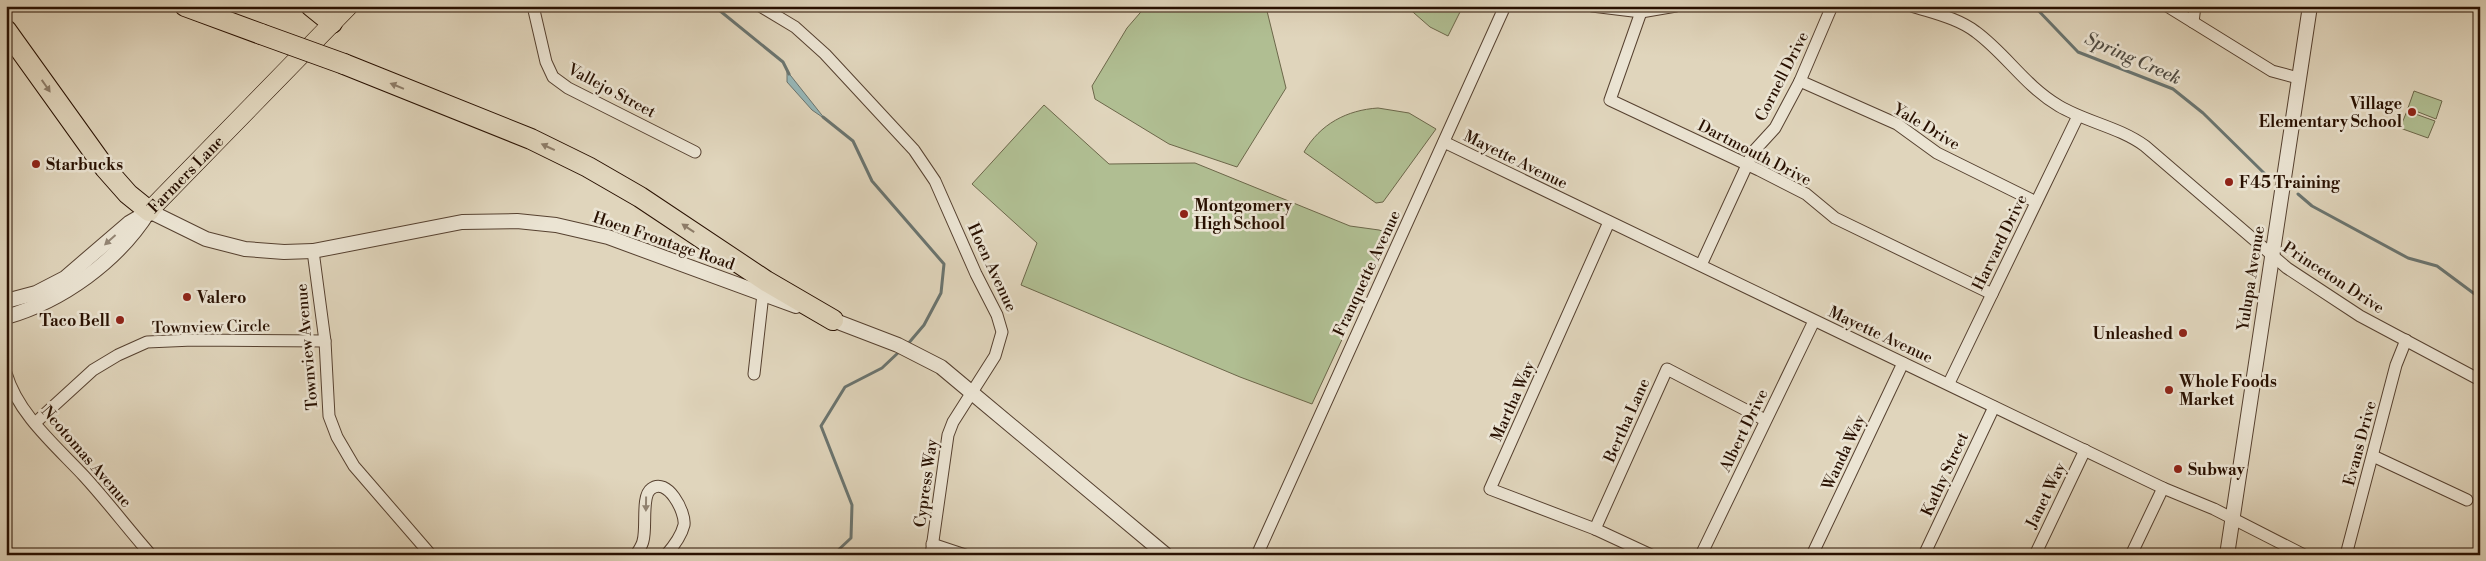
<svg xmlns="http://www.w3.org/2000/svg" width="2486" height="561" font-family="'Libre Bodoni',serif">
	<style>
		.green { fill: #b0be92; stroke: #6c674a }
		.water { fill: #96b7b8; stroke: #6a746f }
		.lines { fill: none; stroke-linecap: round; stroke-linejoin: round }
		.stream { stroke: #6a746f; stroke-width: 3 }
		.minor-casing { stroke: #564130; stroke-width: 13 }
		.tertiary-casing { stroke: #564130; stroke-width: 16 }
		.primary-casing { stroke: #281001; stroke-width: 19 }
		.motorway-casing { stroke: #281001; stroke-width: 22 }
		.minor { stroke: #ebe4d3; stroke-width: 11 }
		.tertiary { stroke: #ebe4d3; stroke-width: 14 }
		.primary { stroke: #e0d5bc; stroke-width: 18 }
		.motorway { stroke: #e0d5bc; stroke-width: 20 }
		.motorway-bridge-casing { stroke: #281001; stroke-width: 22; stroke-linecap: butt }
		.motorway-bridge { stroke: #e0d5bc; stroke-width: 20 }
		.oneway { fill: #8d7c68 }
		.oneway2 { fill: #938574 }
		.poi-dot { fill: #8f2418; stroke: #ebe4d3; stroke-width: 2 }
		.labels { text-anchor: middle; stroke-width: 5; stroke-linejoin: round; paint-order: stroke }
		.street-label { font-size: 16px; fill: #281001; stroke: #ebe4d3 }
		.poi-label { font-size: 16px; font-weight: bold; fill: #281001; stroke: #ebe4d3; text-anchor: start }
		.water-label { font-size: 18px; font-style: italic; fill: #4e4a41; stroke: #ebe4d3 }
	</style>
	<rect width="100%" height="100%" fill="#e0d5bc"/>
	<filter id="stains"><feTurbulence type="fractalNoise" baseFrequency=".004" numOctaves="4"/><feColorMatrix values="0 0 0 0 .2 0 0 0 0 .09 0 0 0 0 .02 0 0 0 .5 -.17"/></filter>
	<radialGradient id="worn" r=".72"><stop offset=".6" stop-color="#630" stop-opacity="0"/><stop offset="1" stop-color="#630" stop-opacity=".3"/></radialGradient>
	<!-- green -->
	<g class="green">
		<polygon points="1146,6 1266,7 1286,88 1237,167 1169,144 1095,99 1092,86 1127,28"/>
		<polygon points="1406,6 1463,6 1448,36 1430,27"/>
		<polygon points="2414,91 2442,101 2436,119 2408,108"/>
		<polygon points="1044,105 1109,164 1195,163 1350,226 1379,230 1391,234 1312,404 1240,377 1021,285 1037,243 972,184"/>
		<path d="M1378 108 1409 113 1436 129 1383 202 1376 203 1304 152C1320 124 1347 110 1378 108Z"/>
		<polygon points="2407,111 2435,121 2428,138 2400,128"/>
	</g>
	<!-- water -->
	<polygon class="water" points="787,71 825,119 812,110 787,82"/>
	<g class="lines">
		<!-- stream -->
		<g class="stream">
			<polyline points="714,6 783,62 789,74"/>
			<polyline points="2034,6 2078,52 2173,89 2203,113 2266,175"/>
			<polyline points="823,117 853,141 872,181 944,264 941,293 924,325 907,345"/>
			<polyline points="2298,194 2312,206 2408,258 2437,266 2480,298"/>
			<polyline points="833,555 851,538 852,505 821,426 845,387 882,368 900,351"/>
		</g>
		<!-- minor casing -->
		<g class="minor-casing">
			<g id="minor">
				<polyline points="533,6 546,62 553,77 568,88 695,152"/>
				<polyline points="760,6 795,27 825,54 914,150 935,181 976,274 997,315 1002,332 995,356 953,422 948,435 931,555"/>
				<polyline points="1592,6 1641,12 1676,6"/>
				<path d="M1912 6C1933 13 1958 18 1976 32 2007 55 2024 85 2059 106 2086 122 2119 127 2145 146L2287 268 2360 316 2480 380"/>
				<polyline points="2167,6 2272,71 2298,78"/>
				<polyline points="1641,12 1610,100 1759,170 1806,194 1835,218 1992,294"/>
				<polyline points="2193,22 2195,6"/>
				<polyline points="1800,81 1897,124 1937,153 2036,202"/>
				<polyline points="1444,142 2163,488 2214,509 2304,555"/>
				<polyline points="1609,222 1490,489 1595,529 1651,555"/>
				<polyline points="313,251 325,341 329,416 337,437 354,466 431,555"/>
				<polyline points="1701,265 1753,152 1775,128 1800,81 1832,6"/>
				<path d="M6 373C18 414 55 445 84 476 107 501 128 529 151 555"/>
				<polyline points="754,374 763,294"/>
				<polyline points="1949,383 2078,116"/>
				<polyline points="35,423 93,370 118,355 147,342 193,340 325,341"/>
				<polyline points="2373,456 2467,500"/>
				<polyline points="1595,529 1667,369 1765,420"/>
				<polyline points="932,544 965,555"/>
				<path d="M636 555C638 551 642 546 643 541 647 528 641 496 651 489 667 476 686 512 684 525 681 537 673 547 666 555"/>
				<polyline points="1257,555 1505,6"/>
				<polyline points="1701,555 1814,321"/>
				<polyline points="1812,555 1903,363"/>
				<polyline points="1924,555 1994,407"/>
				<polyline points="2035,555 2085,450"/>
				<polyline points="2131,555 2163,488"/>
				<polyline points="2346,555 2396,365 2406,340"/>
			</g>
		</g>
		<!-- tertiary casing -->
		<g class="tertiary-casing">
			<g id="tertiary">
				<polyline points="149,211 206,239 245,249 284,252 313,251 462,222 517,221 556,225 608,237 796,306"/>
				<polyline points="6,301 36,293 65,278 129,223 148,212"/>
				<path d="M6 317C62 301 118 261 149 211"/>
				<polyline points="825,317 898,345 941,367 1166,555"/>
				<polyline points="2227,555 2310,6"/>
			</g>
		</g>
		<!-- primary casing -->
		<g class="primary-casing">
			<g id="primary">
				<path id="s1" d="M149 211 349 6"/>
			</g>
		</g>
		<!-- motorway casing -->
		<g class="motorway-casing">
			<g id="motorway">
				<polyline points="185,6 261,34"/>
				<polyline points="311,6 332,23"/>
				<polyline points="6,30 105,168 128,194 149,211"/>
				<polyline points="344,64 531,139 588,167 640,197 766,281 833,320"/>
			</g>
		</g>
		<!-- minor -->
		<use href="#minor" class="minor"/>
		<!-- tertiary -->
		<use href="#tertiary" class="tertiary"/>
		<!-- primary -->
		<use href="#primary" class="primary"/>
		<!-- motorway -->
		<use href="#motorway" class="motorway"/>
		<!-- motorway-bridge casing -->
		<g class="motorway-bridge-casing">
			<polyline id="motorway-bridge" points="261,34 344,64"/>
		</g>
		<!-- motorway-bridge -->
		<use href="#motorway-bridge" class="motorway-bridge"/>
	</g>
	<!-- one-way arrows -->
	<defs><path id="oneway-solid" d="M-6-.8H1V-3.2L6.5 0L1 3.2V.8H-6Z" transform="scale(1.25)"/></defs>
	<g class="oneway">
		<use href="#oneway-solid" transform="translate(46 86) rotate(55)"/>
		<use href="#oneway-solid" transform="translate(397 86) rotate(-158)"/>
		<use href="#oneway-solid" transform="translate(548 147) rotate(-155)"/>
		<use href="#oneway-solid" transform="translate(688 228) rotate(-146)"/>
	</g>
	<g class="oneway2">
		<use href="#oneway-solid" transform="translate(110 240) rotate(138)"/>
		<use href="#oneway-solid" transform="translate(646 504) rotate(91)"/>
	</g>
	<!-- markers -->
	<g class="poi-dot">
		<circle cx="2412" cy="112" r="5"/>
		<circle cx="36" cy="164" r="5"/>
		<circle cx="2229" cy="182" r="5"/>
		<circle cx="1184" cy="214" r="5"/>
		<circle cx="187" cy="297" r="5"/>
		<circle cx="120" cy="320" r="5"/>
		<circle cx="2183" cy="333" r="5"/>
		<circle cx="2169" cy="390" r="5"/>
		<circle cx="2178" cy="469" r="5"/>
	</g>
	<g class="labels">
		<!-- street labels -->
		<g class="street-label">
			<text transform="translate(1781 76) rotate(-63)" y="6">Cornell Drive</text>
			<text transform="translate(612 90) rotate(28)" y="6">Vallejo Street</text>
			<text transform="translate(1927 126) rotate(31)" y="6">Yale Drive</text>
			<text transform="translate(1755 152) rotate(27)" y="6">Dartmouth Drive</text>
			<text transform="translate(1516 159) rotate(26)" y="6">Mayette Avenue</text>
			<text dy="6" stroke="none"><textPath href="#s1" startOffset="52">Farmers Lane</textPath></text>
			<text transform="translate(664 240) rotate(19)" y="6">Hoen Frontage Road</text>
			<text transform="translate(1999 242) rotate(-64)" y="6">Harvard Drive</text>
			<text transform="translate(993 267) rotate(65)" y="6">Hoen Avenue</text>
			<text transform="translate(1366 273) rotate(-65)" y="6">Franquette Avenue</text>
			<text transform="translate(2334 277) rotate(33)" y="6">Princeton Drive</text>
			<text transform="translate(2250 278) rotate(-81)" y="6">Yulupa Avenue</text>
			<text transform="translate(211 326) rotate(-1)" y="6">Townview Circle</text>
			<text transform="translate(1881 334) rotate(25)" y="6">Mayette Avenue</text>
			<text transform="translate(306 347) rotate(-95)" y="6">Townview Avenue</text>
			<text transform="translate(1512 401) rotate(-66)" y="6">Martha Way</text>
			<text transform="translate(1626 420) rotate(-66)" y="6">Bertha Lane</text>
			<text transform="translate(1743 430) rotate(-64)" y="6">Albert Drive</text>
			<text transform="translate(2359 443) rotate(-75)" y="6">Evans Drive</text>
			<text transform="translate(1843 452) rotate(-65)" y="6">Wanda Way</text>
			<text transform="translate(87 456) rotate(49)" y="6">Neotomas Avenue</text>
			<text transform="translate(1944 474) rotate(-65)" y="6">Kathy Street</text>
			<text transform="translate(925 483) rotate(-82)" y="6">Cypress Way</text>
			<text transform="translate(2045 495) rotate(-64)" y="6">Janet Way</text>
		</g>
		<!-- poi labels -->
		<g class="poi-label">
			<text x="2402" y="109" text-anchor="end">Village<tspan x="2402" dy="18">Elementary School</tspan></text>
			<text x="46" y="170">Starbucks</text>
			<text x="2239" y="188">F45 Training</text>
			<text x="1194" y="211">Montgomery<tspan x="1194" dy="18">High School</tspan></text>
			<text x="197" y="303">Valero</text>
			<text x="110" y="326" text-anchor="end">Taco Bell</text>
			<text x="2173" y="339" text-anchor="end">Unleashed</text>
			<text x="2179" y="387">Whole Foods<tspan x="2179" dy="18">Market</tspan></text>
			<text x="2188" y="475">Subway</text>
		</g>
		<!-- water labels -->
		<g class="water-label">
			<text transform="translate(2133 58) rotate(24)" y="6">Spring Creek</text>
		</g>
	</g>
	<!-- margin -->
	<rect width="2486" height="561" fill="none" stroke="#e0d5bc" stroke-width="25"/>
	<rect x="8" y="8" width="2471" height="546" fill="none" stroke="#281001" stroke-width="2.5"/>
	<rect x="12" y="12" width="2461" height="536" fill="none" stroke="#281001"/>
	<rect width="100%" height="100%" filter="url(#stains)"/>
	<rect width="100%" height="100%" fill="url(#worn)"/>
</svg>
